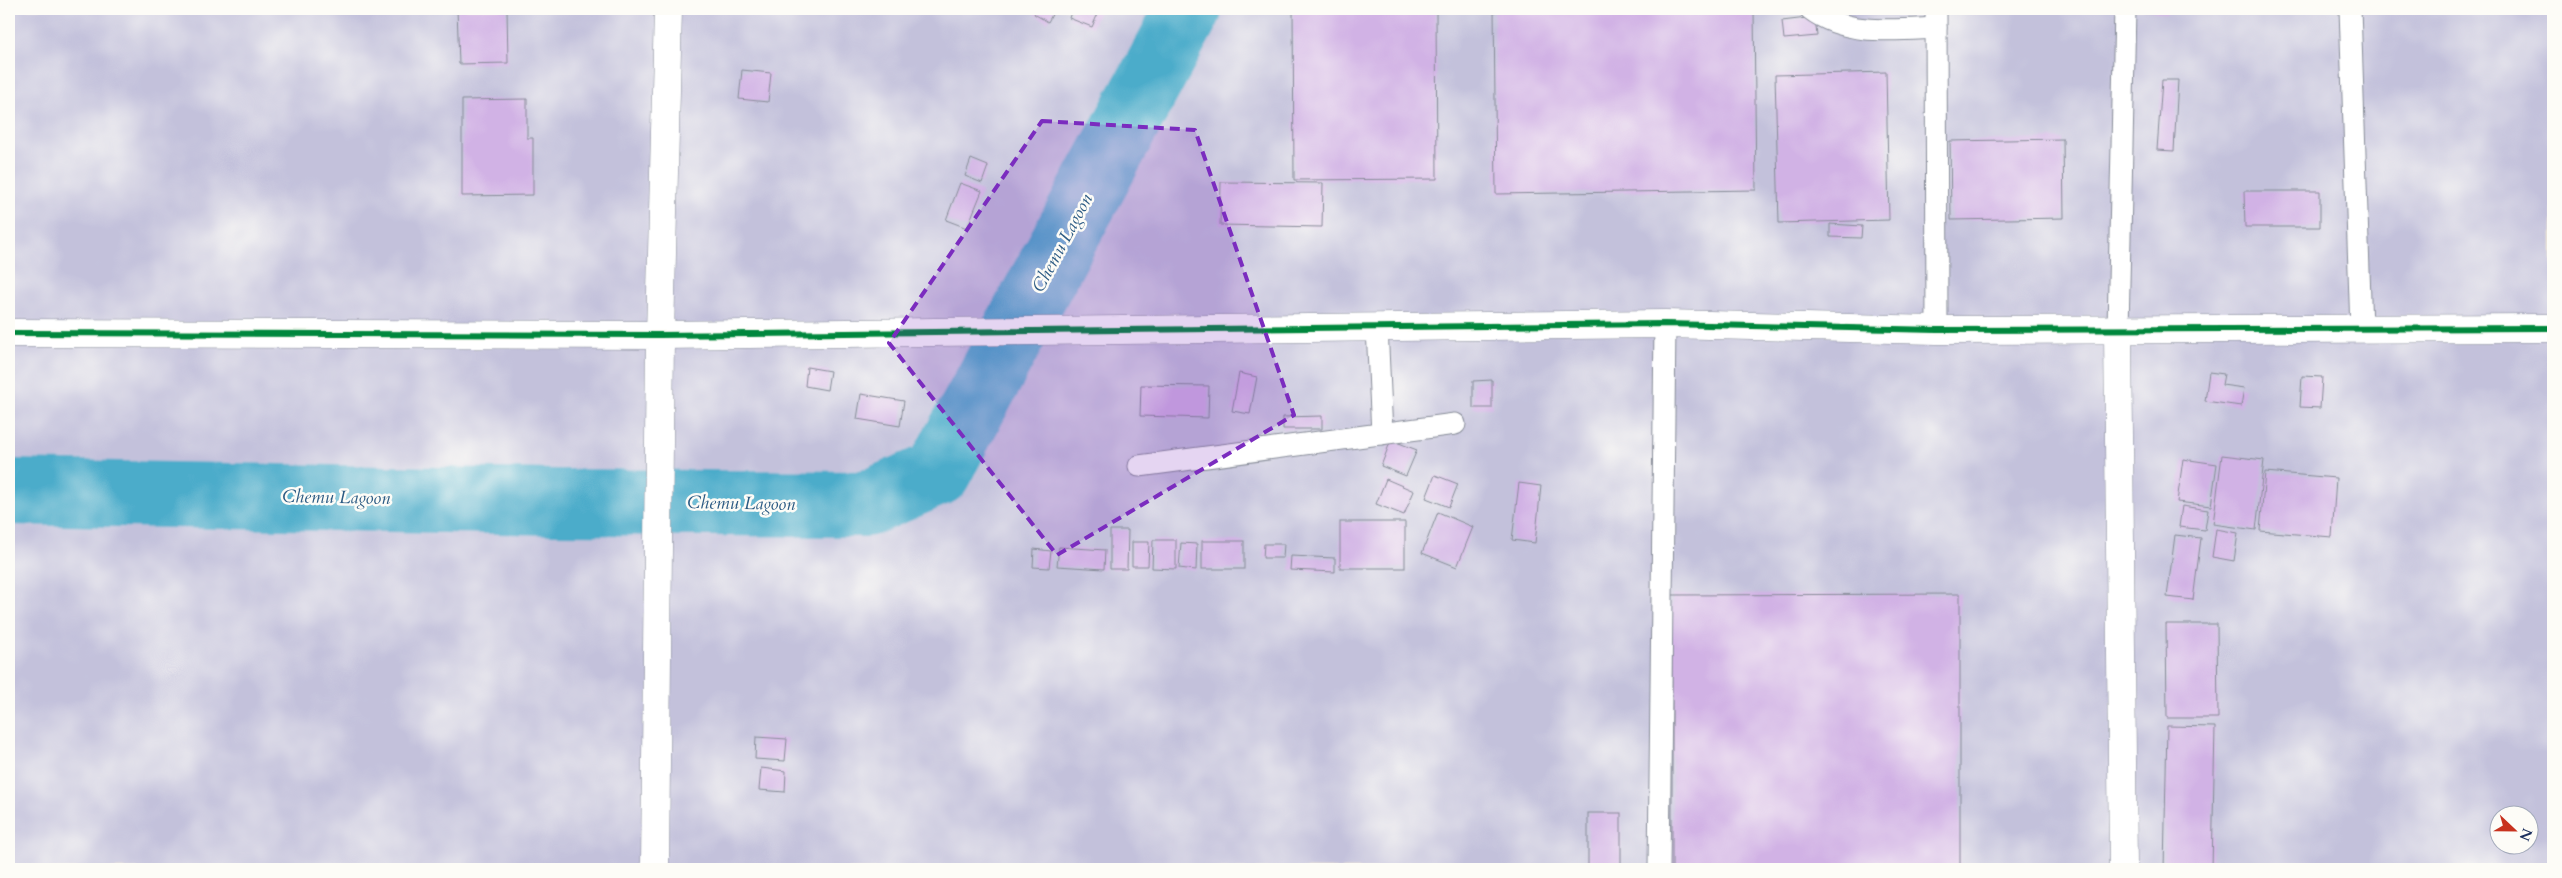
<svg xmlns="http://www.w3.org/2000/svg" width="2562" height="878" font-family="Cardo,serif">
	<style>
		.industrial { fill: #c3c1db; fill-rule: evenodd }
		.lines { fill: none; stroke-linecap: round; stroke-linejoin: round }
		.river { stroke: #4bacca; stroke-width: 66 }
		.building { fill: #d1b2e5 }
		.lane-casing { stroke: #878c98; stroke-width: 23 }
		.street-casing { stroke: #878c98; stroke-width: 29 }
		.secondary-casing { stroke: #878c98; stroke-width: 29 }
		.lane { stroke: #fff; stroke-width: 21 }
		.street { stroke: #fff; stroke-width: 28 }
		.secondary { stroke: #fff; stroke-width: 28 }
		.cycleway-casing { stroke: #fdfcf7; stroke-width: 9 }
		.cycleway { stroke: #00873e; stroke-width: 6 }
		.marked { fill: #7b2cbf; fill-opacity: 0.2; stroke: #7b2cbf; stroke-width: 4; stroke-dasharray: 10 6; stroke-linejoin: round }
		.labels { text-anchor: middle; stroke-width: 5; stroke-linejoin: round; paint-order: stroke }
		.water-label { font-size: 18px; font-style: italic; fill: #2c5b84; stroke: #fdfcf7 }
	</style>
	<rect width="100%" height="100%" fill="#fdfcf7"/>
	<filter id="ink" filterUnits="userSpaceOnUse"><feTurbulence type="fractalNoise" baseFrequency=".02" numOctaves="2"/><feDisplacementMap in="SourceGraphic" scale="10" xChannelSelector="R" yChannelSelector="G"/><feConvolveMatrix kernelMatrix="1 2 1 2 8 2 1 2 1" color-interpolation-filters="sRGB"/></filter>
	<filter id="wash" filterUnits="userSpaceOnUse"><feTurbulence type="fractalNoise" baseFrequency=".0096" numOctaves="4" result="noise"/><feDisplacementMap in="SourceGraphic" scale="20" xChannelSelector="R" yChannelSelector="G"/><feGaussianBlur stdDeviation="1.12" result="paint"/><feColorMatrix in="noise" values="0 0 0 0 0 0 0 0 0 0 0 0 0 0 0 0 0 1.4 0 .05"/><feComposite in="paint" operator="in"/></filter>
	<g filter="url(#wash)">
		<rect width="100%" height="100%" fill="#f3e9d2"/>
		<!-- industrial -->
		<path class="industrial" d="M9 9H2553V869H9ZM2500 816H2530V846H2500Z"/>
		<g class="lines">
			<!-- river -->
			<polyline class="river" points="9,492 557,502 866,504 938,473 1189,9"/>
		</g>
		<g id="blocks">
			<!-- building -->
			<g class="building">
				<polygon points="457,9 507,9 508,63 459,64"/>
				<polygon points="1037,9 1055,9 1048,22 1034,14"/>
				<polygon points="1072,9 1100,9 1092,27 1069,18"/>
				<polygon points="1293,9 1436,9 1437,179 1294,180"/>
				<polygon points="1494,9 1754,9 1756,190 1496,194"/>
				<polygon points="2144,9 2167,9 2167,14"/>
				<polygon points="1815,17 1817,36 1784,39 1782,21"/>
				<polygon points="742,70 771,73 768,102 739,99"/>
				<polygon points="1886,72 1889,220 1779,223 1775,75"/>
				<polygon points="2162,80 2178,80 2174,151 2157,150"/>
				<polygon points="527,99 527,138 533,138 533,195 462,196 462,100"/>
				<polygon points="2063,139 2064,218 1951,220 1950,141"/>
				<polygon points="971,159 988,166 982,183 965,176"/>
				<polygon points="1221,182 1323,183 1322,227 1220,225"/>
				<polygon points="960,183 982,191 967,228 946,220"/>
				<polygon points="2244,191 2320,191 2320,227 2245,227"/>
				<polygon points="1830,224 1862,226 1861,238 1830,237"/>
				<polygon points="807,367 830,371 827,390 805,386"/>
				<polygon points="2209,372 2224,374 2222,385 2244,388 2241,406 2205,401"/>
				<polygon points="1239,373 1257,377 1250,414 1232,411"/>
				<polygon points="2302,376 2322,377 2320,408 2300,407"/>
				<polygon points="1492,380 1492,408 1473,408 1473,381"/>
				<polygon points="1141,385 1209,386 1208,418 1140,416"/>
				<polygon points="861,394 904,401 900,426 857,419"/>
				<polygon points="1322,416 1322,429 1283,429 1283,417"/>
				<polygon points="1391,440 1417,450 1406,476 1381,466"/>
				<polygon points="2222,455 2264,460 2256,530 2213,524"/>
				<polygon points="2183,459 2217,464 2211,506 2177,502"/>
				<polygon points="2265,472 2336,478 2332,537 2260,531"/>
				<polygon points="1435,475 1458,484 1449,507 1426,498"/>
				<polygon points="1386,479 1414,491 1404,515 1376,504"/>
				<polygon points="1519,483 1541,486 1535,543 1512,540"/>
				<polygon points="2182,506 2208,510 2205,530 2179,527"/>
				<polygon points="1438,512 1473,527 1457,567 1422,553"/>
				<rect x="1340" y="522" width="65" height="46"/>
				<polygon points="2216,529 2238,533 2234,561 2212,557"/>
				<polygon points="1110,530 1128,530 1127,569 1110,569"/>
				<polygon points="2175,535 2201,538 2193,600 2167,597"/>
				<polygon points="1153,540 1176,540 1176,569 1152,568"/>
				<rect x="1202" y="541" width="42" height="28"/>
				<polygon points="1132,542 1149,542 1148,566 1132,566"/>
				<polygon points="1181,543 1197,544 1196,570 1179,568"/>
				<polygon points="1264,544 1284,544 1283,558 1263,558"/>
				<polygon points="1059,547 1105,550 1104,569 1057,566"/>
				<polygon points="1034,549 1051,551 1049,568 1033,567"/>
				<polygon points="1291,556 1335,558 1335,572 1290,570"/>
				<polygon points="1960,594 1960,869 1672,869 1672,595"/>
				<polygon points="2166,624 2217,624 2218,718 2167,718"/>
				<polygon points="2167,726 2215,727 2212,869 2164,869"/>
				<polygon points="756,737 787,739 785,761 755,759"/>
				<polygon points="761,768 786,771 785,792 759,790"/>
				<rect x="1588" y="813" width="33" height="56"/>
			</g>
		</g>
	</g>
	<g filter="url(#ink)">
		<use href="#blocks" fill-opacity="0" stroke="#878c98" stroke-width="1"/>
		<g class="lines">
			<!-- lane casing -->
			<g class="lane-casing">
				<g id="lane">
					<path d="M1810 9C1845 36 1894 30 1936 28"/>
					<polyline points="1936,9 1937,330"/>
					<polyline points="2350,9 2361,329"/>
					<polyline points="1377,327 1382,434"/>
					<polyline points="2118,329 2125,9"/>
					<polyline points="1139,466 1455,424"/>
					<polyline points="1659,869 1665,324"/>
				</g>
			</g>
			<!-- street casing -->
			<g class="street-casing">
				<g id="street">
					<polyline points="2118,329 2123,869"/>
					<polyline points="9,333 660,335 655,869"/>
				</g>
			</g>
			<!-- secondary casing -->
			<g class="secondary-casing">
				<polyline id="secondary" points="668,9 660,335 1665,324 1937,330 2553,328"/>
			</g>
			<!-- lane -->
			<use href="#lane" class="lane"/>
			<!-- street -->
			<use href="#street" class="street"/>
			<!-- secondary -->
			<use href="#secondary" class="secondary"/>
			<!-- cycleway casing -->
			<g class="cycleway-casing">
				<polyline id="cycleway" points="9,333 660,335 1665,324 1937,330 2553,328"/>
			</g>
			<!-- cycleway -->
			<use href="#cycleway" class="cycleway"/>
		</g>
	</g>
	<!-- marked area -->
	<path class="marked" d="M1042 121 1195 130 1294 415 1057 555 889 343Z"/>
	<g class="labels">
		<!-- water labels -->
		<g class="water-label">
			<text transform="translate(1062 243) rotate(-62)" y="6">Chemu Lagoon</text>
			<text transform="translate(336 497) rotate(1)" y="6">Chemu Lagoon</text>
			<text transform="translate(741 503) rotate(1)" y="6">Chemu Lagoon</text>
		</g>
	</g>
	<!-- margin -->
	<rect width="2562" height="878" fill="none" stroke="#fdfcf7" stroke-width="30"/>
	<!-- north arrow -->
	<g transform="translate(2514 830) rotate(112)"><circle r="24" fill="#fdfcf7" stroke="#a3aaba"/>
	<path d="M0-4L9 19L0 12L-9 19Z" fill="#c8321e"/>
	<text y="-8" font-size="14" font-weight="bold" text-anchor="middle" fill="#1b2f5e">N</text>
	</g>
</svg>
